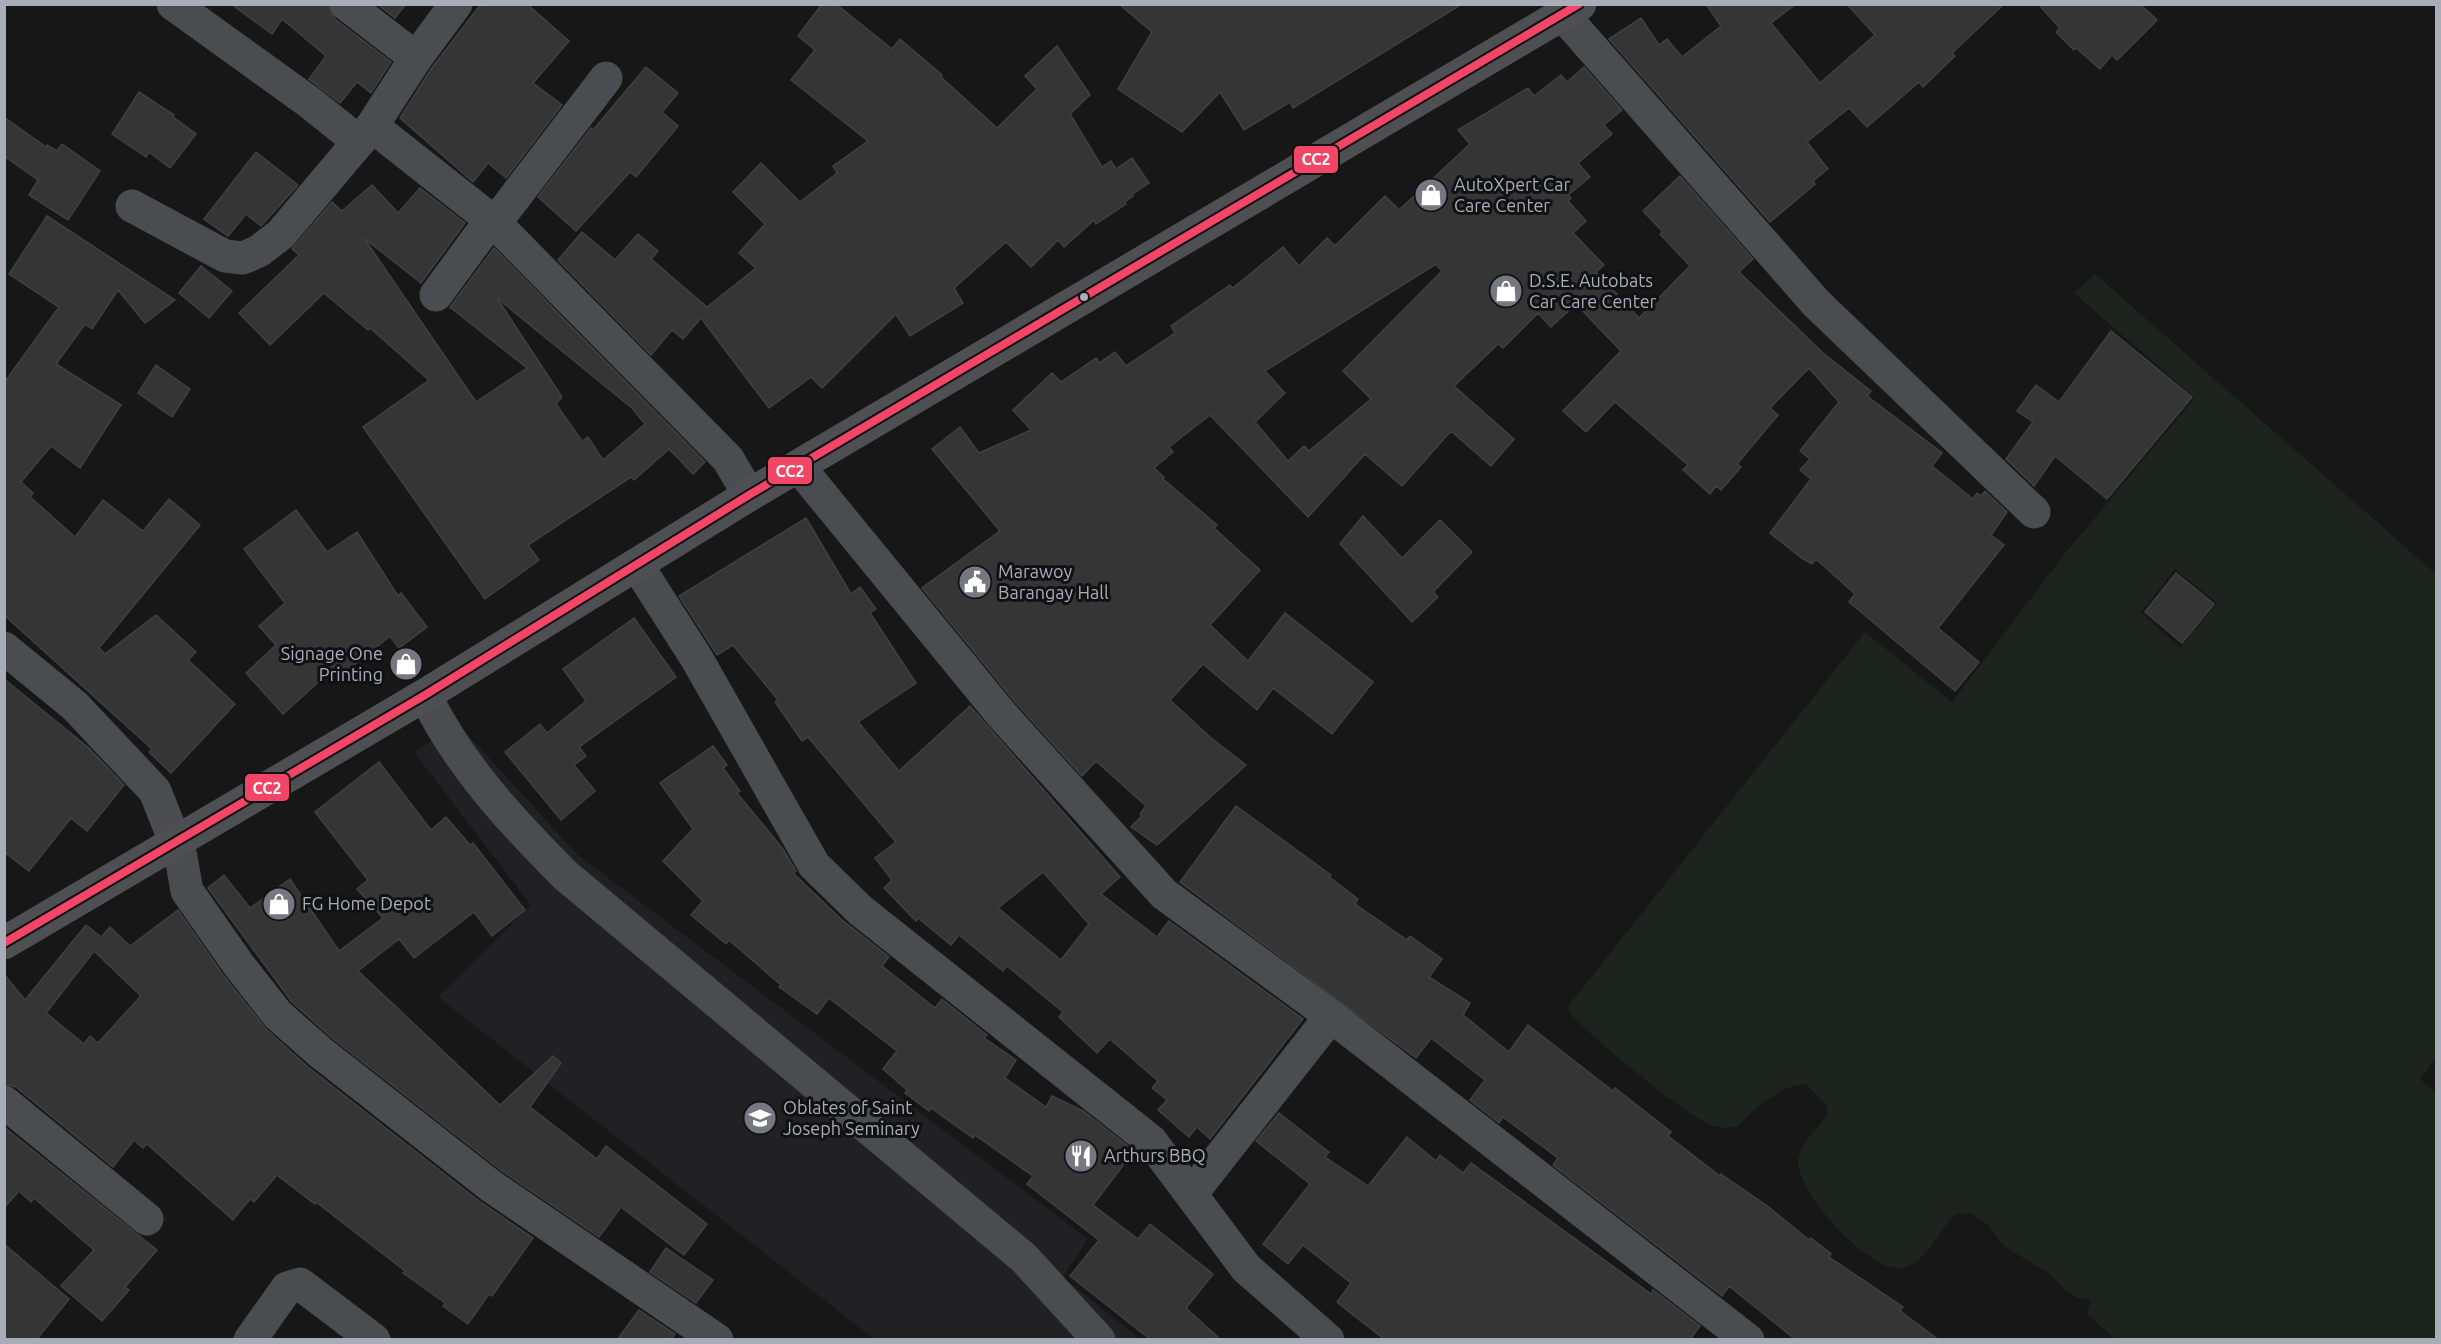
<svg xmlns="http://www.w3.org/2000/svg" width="2441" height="1344" font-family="Ubuntu,sans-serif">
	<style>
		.built { fill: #212123 }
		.green { fill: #1d241e; fill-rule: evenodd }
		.building { fill: #353536; stroke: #3f4043; stroke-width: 1.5; fill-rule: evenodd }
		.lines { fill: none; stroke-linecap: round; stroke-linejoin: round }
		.minor { stroke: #4b4c50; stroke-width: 33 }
		.major { stroke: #4d4f52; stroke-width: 33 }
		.bus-1-casing { stroke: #111113; stroke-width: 12 }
		.bus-1 { stroke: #f34667; stroke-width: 8 }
		.bus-dot { fill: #a8adb8; stroke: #111113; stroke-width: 2 }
		.labels { text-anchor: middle; stroke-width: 6; stroke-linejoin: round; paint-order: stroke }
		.poi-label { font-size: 18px; fill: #a8adb8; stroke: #111113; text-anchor: start }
		.line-badge { stroke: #111113; stroke-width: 2 }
		.badge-label { font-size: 16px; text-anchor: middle; font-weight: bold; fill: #fff }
	</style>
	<rect width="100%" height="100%" fill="#171717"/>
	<!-- built -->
	<polygon class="built" points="459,725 578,855 1088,1239 1063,1277 1140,1339 874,1339 438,997 531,905 414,752"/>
	<!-- green -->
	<path class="green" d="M2095 274 2436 574V1058L2420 1079 2436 1093V1339H2115L2086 1313 2091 1302 2086 1298H2078L2063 1288 2051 1275 2004 1246 1988 1225 1971 1213 1956 1214C1939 1229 1927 1263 1903 1268 1871 1275 1796 1192 1798 1160 1800 1144 1819 1127 1828 1114L1826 1105 1806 1084C1783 1085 1765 1102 1747 1116 1744 1119 1741 1124 1738 1126 1731 1129 1718 1128 1711 1125 1689 1118 1582 1031 1569 1011V1005L1865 632 1952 702 2063 556 2195 398 2074 293ZM2175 569 2217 603 2180 648 2141 612Z"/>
	<!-- building -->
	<g class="building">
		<polygon points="231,4 328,4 335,19 391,62 371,93 357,82 340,103 309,79 326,56 282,19 272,34"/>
		<polygon points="377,4 406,4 395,18"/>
		<polygon points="481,4 527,4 569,41 533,83 562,105 506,178 488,163 473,182 400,118 431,69"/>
		<polygon points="822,4 836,4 892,49 900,39 942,75 941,77 997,128 1037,89 1025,76 1057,46 1090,95 1070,114 1102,167 1111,161 1116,169 1132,158 1149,183 1132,194 1133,196 1125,202 1126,204 1096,224 1094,220 1064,247 1058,240 1031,267 1006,242 954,288 963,303 910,336 896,314 822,388 811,377 769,408 701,318 683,339 672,330 651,355 558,260 582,232 615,260 638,234 658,251 651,259 707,307 756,268 739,253 765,224 733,192 761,163 800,202 837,173 833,166 868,141 791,80 815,50 798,36"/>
		<polygon points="1119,4 1462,4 1293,108 1290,102 1244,130 1220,92 1182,132 1118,89 1152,32"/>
		<polygon points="1706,4 1796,4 1771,23 1820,83 1875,35 1847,4 2004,4 1952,53 1955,56 1923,87 1919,82 1867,127 1849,108 1807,142 1828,169 1813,181 1815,184 1770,222 1609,39 1641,18 1659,45 1667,39 1682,57 1721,26"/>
		<polygon points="2038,4 2140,4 2157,20 2117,60 2112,55 2100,69 2076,48 2074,50 2056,32 2060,28"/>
		<polygon points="646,67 678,93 662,112 678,126 636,177 630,172 576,231 538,197 591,128 593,130"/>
		<path d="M1584 67 1622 110 1604 125 1612 134 1578 163 1590 177 1568 195 1571 198 1568 201 1586 221 1573 233 1604 265 1596 272 1639 318 1690 266 1660 234 1663 232 1643 211 1680 176 1753 259 1739 272 1823 353 1871 391 1867 396 1942 453 1932 466 1973 499 1977 493 1981 496 1985 491 2007 512 1991 535 2004 545 1938 628 1979 662 1955 691 1849 602 1855 594 1816 559 1812 564 1803 559 1770 533 1811 479 1800 470 1810 459 1800 451 1839 402 1809 368 1770 408 1778 415 1737 464 1741 467 1721 490 1716 486 1710 494 1683 470 1688 465 1615 402 1586 432 1563 411 1621 351 1576 304 1551 327 1538 313 1503 348 1498 344 1454 386 1514 439 1491 466 1451 431 1402 486 1365 454 1308 517 1210 415 1169 447 1173 452 1154 468 1164 477 1163 479 1217 525 1214 528 1260 570 1210 625 1248 661 1285 613 1373 682 1332 734 1273 688 1257 710 1203 664 1170 700 1210 737 1246 765 1157 845 1131 827 1142 816 1140 814 1146 806 1096 761 1082 776 1016 703 922 588 1000 531 932 449 960 427 979 453 1031 430 1013 410 1052 373 1061 382 1096 358 1099 363 1115 352 1126 366 1175 333 1171 326 1230 285 1233 288 1283 247 1299 266 1327 238 1334 245 1337 244 1385 196 1399 210 1470 144 1458 130 1528 88 1534 96 1561 75 1567 82ZM1436 264 1442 271 1343 371 1371 399 1309 451 1304 446 1288 461 1255 422 1285 393 1265 371Z"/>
		<polygon points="139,92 174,115 173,117 196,134 170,168 149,152 146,157 112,134"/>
		<polygon points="4,117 46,147 47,145 57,151 62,144 100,171 68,220 29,195 38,180 4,156"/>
		<polygon points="256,152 298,185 261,226 246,214 228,236 204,219"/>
		<path d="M372 185 398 213 420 188 465 223 421 283 364 238 476 402 527 368 450 307 494 248 705 462 693 474 669 449 634 480 631 477 528 545 539 560 485 599 363 427 429 380 370 328 368 330 324 293 270 345 239 313 299 255 292 249 332 202 342 211ZM497 298 632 408 645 424 603 460 588 437 582 441 556 404 562 397Z"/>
		<polygon points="47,216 175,300 145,323 118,290 92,329 85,324 56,364 121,405 80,468 51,446 21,482 33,493 30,497 75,537 103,500 143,531 169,499 200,525 99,648 105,654 156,615 196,652 188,660 235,704 171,773 149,752 152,749 4,615 4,383 59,307 9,274"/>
		<polygon points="201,266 232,291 209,318 179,293"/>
		<polygon points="2111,331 2192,397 2107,499 2055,456 2034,486 2006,459 2033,422 2017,411 2036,385 2059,402"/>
		<polygon points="156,365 190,389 172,417 138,393"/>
		<polygon points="296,510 327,552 357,532 398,596 401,593 427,627 399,648 390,636 343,674 336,666 283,714 246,673 276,645 259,626 285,603 244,549"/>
		<polygon points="1363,516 1402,558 1440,520 1472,552 1433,592 1438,597 1412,622 1340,544"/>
		<path d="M806 518 851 594 860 587 876 609 870 613 916 683 858 722 899 771 970 706 1120 877 1101 894 1157 937 1169 921 1303 1019 1210 1139 1197 1127 1189 1137 1158 1110 1167 1100 1152 1088 1158 1081 1110 1039 1097 1053 1059 1017 1063 1012 1007 966 1003 971 959 935 951 945 918 918 916 921 884 888 892 880 875 858 896 842 808 737 802 741 775 702 778 700 733 645 717 655 679 596ZM1043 872 1089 924 1061 960 998 908Z"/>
		<polygon points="2176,573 2214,604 2182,643 2145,612"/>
		<polygon points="634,618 676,677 579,747 586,756 574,765 595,791 561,820 505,752 540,724 547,733 586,701 563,669"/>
		<polygon points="4,679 89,748 124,785 87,831 71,818 29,871 4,852"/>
		<polygon points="713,746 727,765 723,768 740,791 737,793 783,849 796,871 793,873 841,919 889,957 882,966 935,1008 942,999 987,1035 984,1038 1016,1060 1005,1078 1046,1107 1052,1096 1083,1111 1134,1151 1093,1205 1138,1239 1150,1224 1213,1274 1186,1308 1221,1340 1151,1340 1070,1276 1099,1240 1027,1184 1033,1176 975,1135 973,1138 931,1108 929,1111 905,1093 907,1090 883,1069 897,1051 829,998 817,1014 779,987 781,985 729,940 726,944 691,915 703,901 663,861 693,829 660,783"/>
		<polygon points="379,762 431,830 446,817 470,845 473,843 525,910 492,936 474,912 414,958 399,939 358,971 500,1105 553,1056 561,1063 530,1107 597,1159 606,1146 707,1224 684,1255 621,1207 599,1237 502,1171 332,1038 292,1002 208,888 224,875 250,908 290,879 339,951 383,918 357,889 368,880 315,812"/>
		<polygon points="1236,806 1331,875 1329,877 1358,899 1355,904 1407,940 1410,936 1442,959 1429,977 1470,1003 1463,1015 1509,1052 1528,1025 1613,1091 1615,1088 1671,1132 1668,1136 1720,1176 1721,1174 1766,1205 1809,1240 1811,1238 1831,1254 1829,1257 1903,1307 1900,1311 1939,1340 1796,1340 1729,1286 1722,1296 1553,1165 1558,1158 1503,1117 1499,1123 1470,1100 1485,1080 1431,1038 1416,1058 1180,882"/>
		<path d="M178 910 223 975 266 1029 308 1067 479 1201 533 1238 492 1296 489 1294 468 1324 443 1306 445 1303 403 1273 405 1271 316 1202 315 1204 277 1175 254 1202 250 1199 233 1220 147 1144 143 1148 134 1140 113 1167 16 1087 4 1084V974L25 1000 86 925 101 937 110 927 130 946ZM94 951 141 996 98 1043 90 1036 84 1044 46 1013Z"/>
		<polygon points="1279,1113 1329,1152 1325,1157 1368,1186 1407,1137 1436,1161 1440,1155 1463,1173 1471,1163 1651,1294 1653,1290 1700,1326 1690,1340 1385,1340 1337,1302 1351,1283 1303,1245 1288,1264 1263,1244 1310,1184 1256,1141"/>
		<polygon points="4,1127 157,1250 125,1287 129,1290 102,1321 61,1286 94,1250 34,1198 31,1202 19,1191 4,1208"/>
		<polygon points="4,1244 69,1299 36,1340 4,1340"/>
		<polygon points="666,1248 713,1280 696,1303 650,1272"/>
		<polygon points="639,1310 675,1334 671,1340 617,1340"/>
	</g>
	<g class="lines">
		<!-- minor -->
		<g class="minor">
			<polyline points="173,4 309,102 359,142"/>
			<polyline points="346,4 416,58"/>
			<polyline points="1563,15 1816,303 2034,512"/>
			<polyline points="372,126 495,223 728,459 749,495"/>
			<polyline points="132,206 225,256 243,258 259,251 281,234 372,126 416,58 456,4"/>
			<polyline points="495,223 606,78"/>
			<polyline points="436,295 491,220"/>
			<polyline points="799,467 1002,715 1164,894 1331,1016 1748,1340"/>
			<polyline points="637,565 697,659 814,865 860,910 1151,1141 1246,1268 1328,1340"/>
			<polyline points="4,648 75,706 155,791 181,857 187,891 238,964 278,1015 320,1052 491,1186 717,1340"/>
			<path d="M425 695C459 765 511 821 565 875L1024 1258 1099 1340"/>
			<polyline points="4,1102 147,1219"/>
			<polyline points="1192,1193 1331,1016"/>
			<polyline points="250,1340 287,1288 300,1284 374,1340"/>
		</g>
		<!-- major -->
		<polyline class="major" points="4,943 425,695 749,495 1580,4"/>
		<!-- bus-1 casing -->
		<g class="bus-1-casing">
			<polyline id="bus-1" points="4,943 425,695 749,495 1579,4"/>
		</g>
		<!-- bus-1 -->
		<use href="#bus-1" class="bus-1"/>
	</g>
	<!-- icons -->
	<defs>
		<g id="shop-disc" transform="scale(1.725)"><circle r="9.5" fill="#757880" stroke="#111113"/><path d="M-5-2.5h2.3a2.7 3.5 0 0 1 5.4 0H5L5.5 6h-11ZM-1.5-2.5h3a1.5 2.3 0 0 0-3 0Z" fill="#fff"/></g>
		<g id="civic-disc" transform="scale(1.725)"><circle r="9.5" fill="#757880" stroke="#111113"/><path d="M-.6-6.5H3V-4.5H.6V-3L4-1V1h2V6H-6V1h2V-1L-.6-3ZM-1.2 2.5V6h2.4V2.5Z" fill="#fff"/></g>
		<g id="school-disc" transform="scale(1.725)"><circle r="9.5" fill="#757880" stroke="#111113"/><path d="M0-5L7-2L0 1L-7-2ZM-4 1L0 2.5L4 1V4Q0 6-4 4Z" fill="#fff"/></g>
		<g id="restaurant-disc" transform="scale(1.725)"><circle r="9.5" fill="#757880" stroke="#111113"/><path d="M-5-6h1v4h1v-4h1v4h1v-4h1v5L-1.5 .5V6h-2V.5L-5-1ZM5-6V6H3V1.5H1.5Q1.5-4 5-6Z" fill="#fff"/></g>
	</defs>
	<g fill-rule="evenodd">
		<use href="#shop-disc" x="1431" y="195"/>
		<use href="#shop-disc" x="1506" y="291"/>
		<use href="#civic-disc" x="975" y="582"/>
		<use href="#shop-disc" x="406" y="664"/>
		<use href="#shop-disc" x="279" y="904"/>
		<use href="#school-disc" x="760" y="1118"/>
		<use href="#restaurant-disc" x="1081" y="1156"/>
	</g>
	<!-- markers -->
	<circle class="bus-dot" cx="1084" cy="297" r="5"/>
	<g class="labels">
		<!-- poi labels -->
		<g class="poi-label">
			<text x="1454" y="191">AutoXpert Car<tspan x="1454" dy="21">Care Center</tspan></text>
			<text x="1529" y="287">D.S.E. Autobats<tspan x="1529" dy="21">Car Care Center</tspan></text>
			<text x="998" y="578">Marawoy<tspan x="998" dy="21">Barangay Hall</tspan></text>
			<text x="383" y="660" text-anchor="end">Signage One<tspan x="383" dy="21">Printing</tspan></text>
			<text x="302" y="910">FG Home Depot</text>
			<text x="783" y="1114">Oblates of Saint<tspan x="783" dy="21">Joseph Seminary</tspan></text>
			<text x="1104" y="1162">Arthurs BBQ</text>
		</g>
	</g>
	<g class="line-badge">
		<rect x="1293" y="145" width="46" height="29" rx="6" fill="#f34667"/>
		<rect x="767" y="456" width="46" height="29" rx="6" fill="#f34667"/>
		<rect x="244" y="773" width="46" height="29" rx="6" fill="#f34667"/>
	</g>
	<g class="badge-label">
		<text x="1316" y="165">CC2</text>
		<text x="790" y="477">CC2</text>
		<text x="267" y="794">CC2</text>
	</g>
	<!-- border -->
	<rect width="2441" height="1344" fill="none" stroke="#a8adb8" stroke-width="12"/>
</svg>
